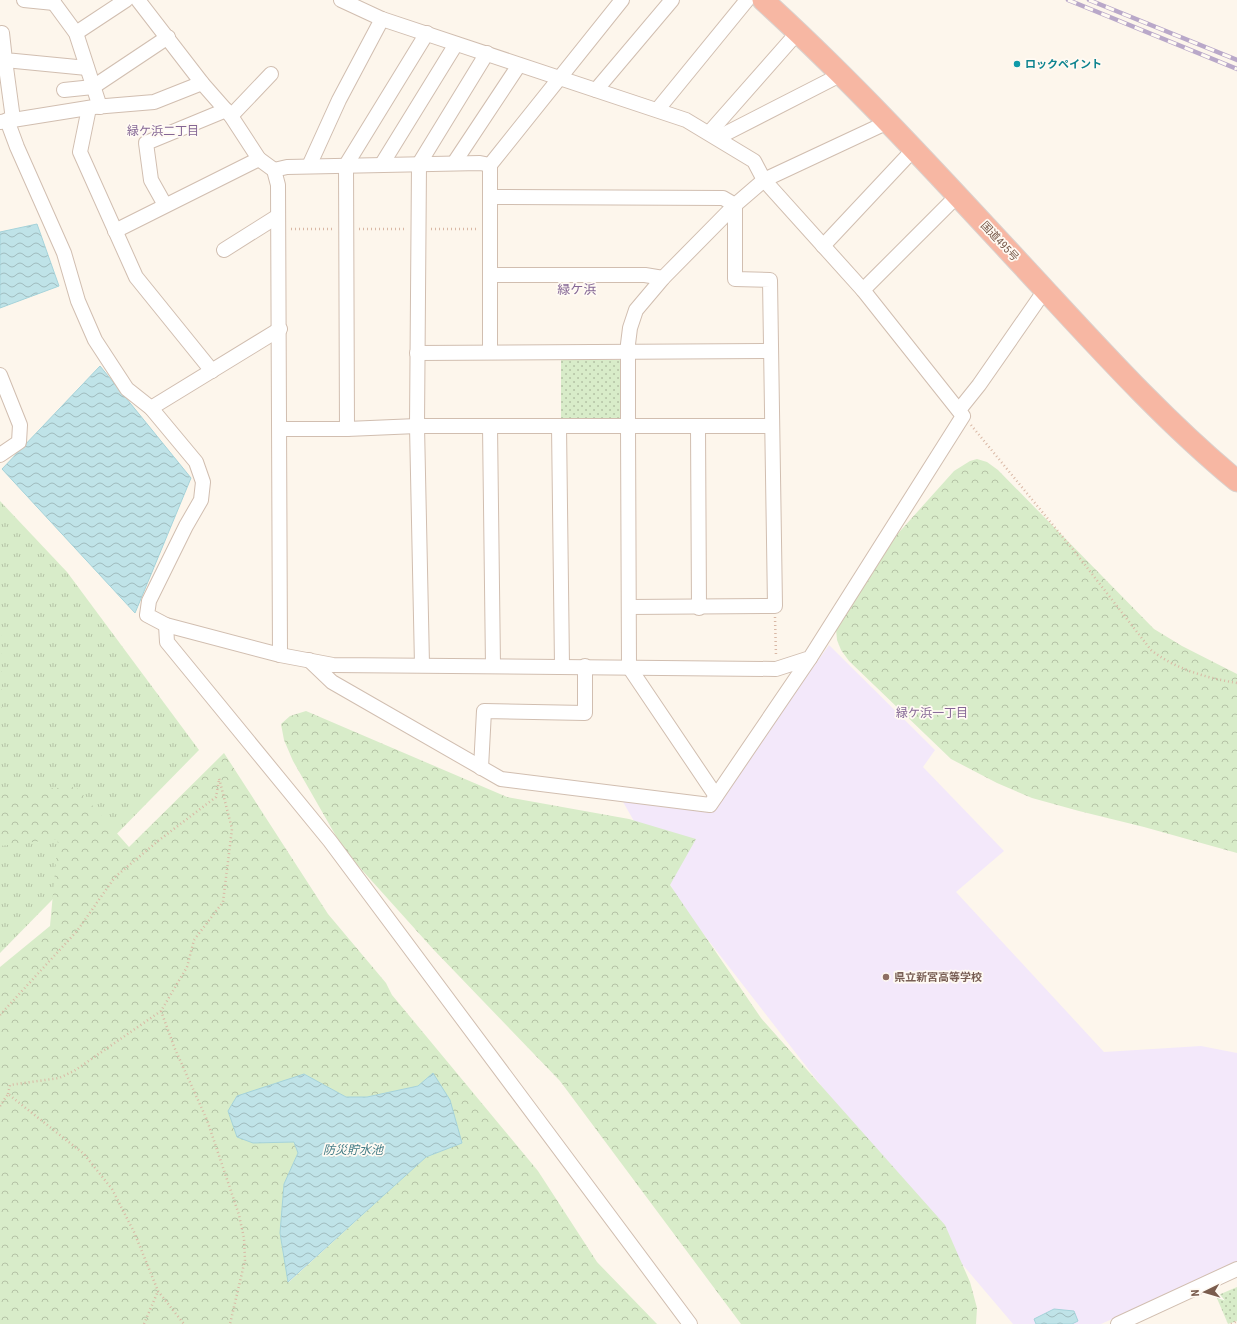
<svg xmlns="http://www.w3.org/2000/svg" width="1237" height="1324" font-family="'Roboto Condensed','Noto Sans JP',sans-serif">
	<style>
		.education { fill: #f3e8fa }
		.grass { fill: url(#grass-tufts) }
		.forest { fill: url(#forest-crowns); fill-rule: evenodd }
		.park { fill: url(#park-dots) }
		.water { fill: url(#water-waves); stroke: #a5d3da }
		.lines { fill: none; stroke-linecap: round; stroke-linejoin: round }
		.minor-casing { stroke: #d1beb0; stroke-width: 16 }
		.highway-casing { stroke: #dad1cd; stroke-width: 23 }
		.path { stroke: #d9b8a5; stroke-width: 2.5; stroke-dasharray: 1 3; stroke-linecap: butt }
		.minor { stroke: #fff; stroke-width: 14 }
		.highway { stroke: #f7b7a3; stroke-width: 21 }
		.rail-casing { stroke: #b9a8c9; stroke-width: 4.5 }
		.rail { stroke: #fffaf3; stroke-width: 3; stroke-dasharray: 9; stroke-linecap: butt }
		.culture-dot { fill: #0f9aa8; stroke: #fffaf3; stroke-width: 1.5 }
		.education-dot { fill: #8d6e63; stroke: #fffaf3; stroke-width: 1.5 }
		.labels { text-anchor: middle; stroke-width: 3.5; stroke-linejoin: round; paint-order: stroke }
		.culture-label { font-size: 11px; font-weight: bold; fill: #0d838f; stroke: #fffaf3; text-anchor: start }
		.street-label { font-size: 11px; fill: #7a5c4d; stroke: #fffaf3 }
		.education-label { font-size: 11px; font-weight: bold; fill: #785e54; stroke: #fffaf3; text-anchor: start }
		.neighbourhood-label { font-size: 12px; fill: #846695; stroke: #fffaf3 }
		.water-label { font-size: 12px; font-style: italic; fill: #437c86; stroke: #fffaf3 }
		.quarter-label { font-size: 13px; fill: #846695; stroke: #fffaf3 }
	</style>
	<defs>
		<pattern id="grass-tufts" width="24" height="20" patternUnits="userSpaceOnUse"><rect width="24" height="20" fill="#d8ecc9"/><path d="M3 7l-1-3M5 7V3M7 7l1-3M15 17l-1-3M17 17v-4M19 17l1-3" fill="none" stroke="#b4c2a5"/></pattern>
		<pattern id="forest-crowns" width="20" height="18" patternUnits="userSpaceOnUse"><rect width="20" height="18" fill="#d8ecc9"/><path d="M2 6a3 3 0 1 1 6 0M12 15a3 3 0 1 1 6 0" fill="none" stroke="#b4c2a5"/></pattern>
		<pattern id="park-dots" width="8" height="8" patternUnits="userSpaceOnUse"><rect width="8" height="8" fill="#d8ecc9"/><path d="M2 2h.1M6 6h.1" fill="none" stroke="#b4c2a5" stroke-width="1.8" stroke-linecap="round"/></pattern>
		<pattern id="water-waves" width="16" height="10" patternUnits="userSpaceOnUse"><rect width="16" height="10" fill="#bfe3e8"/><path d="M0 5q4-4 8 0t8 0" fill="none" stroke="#a0bbbe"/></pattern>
	</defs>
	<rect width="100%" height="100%" fill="#fdf6ec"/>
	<!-- education -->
	<polygon class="education" points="829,645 935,750 923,767 1004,851 956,892 1104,1052 1201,1046 1237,1053 1237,1264 1101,1324 1013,1324 934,1231 684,909 618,793 711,811"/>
	<!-- grass -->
	<polygon class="grass" points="0,501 67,572 199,750 0,953"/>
	<!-- forest -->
	<g class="forest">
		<polygon points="977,459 987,462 998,470 1154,629 1182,646 1237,674 1237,853 1144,827 1079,811 1032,798 997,783 951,759 849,661 841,650 837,640 836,629 858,578 954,471 970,461"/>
		<polygon points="0,544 2,708 0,713"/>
		<polygon points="306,711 507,797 629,819 696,839 670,885 761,1018 945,1225 970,1282 977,1308 976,1324 741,1324 560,1081 433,949 344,850 293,761 284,740 281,724 290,716"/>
		<path d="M224 753 328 914 386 983 392 995 538 1171 597 1262 657 1324H0V967L50 926 58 839 0 846V791L76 787 129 847ZM304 1074 346 1097H367L418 1086 462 1143 426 1157 289 1282 280 1233 284 1184 298 1153 294 1142Z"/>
	</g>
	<!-- park -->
	<g class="park">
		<rect x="561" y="360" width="61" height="61"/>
		<polygon points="1237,1287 1237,1321 1228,1324 1216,1296"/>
	</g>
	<!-- water -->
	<g class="water">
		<polygon points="37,224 59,286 0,308 0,232"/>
		<polygon points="100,366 191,478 135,613 2,469"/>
		<polygon points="433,1073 450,1100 462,1143 426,1157 288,1282 280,1233 284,1184 298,1153 294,1142 253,1143 237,1137 228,1111 237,1096 304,1074 346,1097 367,1097 418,1086"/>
		<polygon points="1054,1309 1074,1311 1078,1321 1072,1324 1036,1324 1034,1319"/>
	</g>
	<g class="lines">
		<!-- minor casing -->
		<g class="minor-casing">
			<g id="minor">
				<polyline points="24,0 54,3 52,0"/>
				<polyline points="138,0 202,83 231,116 259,159 274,170 278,185 280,655"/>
				<polyline points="54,3 76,33 100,107"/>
				<polyline points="2,33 5,60 87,68"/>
				<polyline points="76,33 126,0"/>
				<polyline points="5,60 13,119"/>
				<polyline points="64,90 93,87 168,37"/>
				<polyline points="596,90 672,0"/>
				<polyline points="89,108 80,152 136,277 212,371"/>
				<polyline points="658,109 747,0"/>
				<polyline points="231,116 271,74"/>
				<polyline points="7,120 17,147 64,253 78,301 95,340 127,389 151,408 196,462 203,482 201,500 186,526 149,601 147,615 166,625 280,655 333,665 776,669 810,658 963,416 863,290 764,180 754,161 686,120 382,19 341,0"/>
				<polyline points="0,122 94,107 154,102 202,83"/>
				<polyline points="709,133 798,32"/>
				<polyline points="717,138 842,74"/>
				<polyline points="454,163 519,65"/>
				<polyline points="382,164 456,44"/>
				<polyline points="309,166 339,100 382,19"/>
				<polyline points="274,170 287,167 480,163 490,165"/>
				<polyline points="491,197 723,198 735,205"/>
				<polyline points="165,205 151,180 146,143 226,110"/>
				<polyline points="115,231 259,159"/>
				<polyline points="823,246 914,149"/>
				<polyline points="224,250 278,216"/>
				<polyline points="491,275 645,275 663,278"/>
				<polyline points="863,290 957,196"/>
				<polyline points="490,351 490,165 622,0"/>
				<polyline points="417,353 771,351"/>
				<polyline points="0,375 20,425 19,442 0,455"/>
				<polyline points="151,408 280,329"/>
				<polyline points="959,410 979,385 1045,290"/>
				<polyline points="490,426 493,666"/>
				<polyline points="559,426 562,666"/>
				<polyline points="698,427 699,608"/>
				<polyline points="280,429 347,429 417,426 771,426"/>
				<polyline points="347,429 346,165 427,33"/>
				<polyline points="629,607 775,606 770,280 735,279 735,205"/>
				<polyline points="166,625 167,642 330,841 690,1324"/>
				<polyline points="309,660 332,682 501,779 710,805 810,658"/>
				<polyline points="422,665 417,426 419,164 487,53"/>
				<polyline points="481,768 484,711 585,713 585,666"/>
				<polyline points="716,796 629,667 628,427 628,344 630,328 636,310 663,278 735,205 764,180 888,122"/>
				<polyline points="1118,1324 1237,1269"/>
			</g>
		</g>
		<!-- highway casing -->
		<g class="highway-casing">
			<path id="highway" d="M763 0C863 91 953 191 1045 290 1106 356 1167 423 1237 481"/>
		</g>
		<!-- path -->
		<g class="path">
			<polyline points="291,229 334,229"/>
			<polyline points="359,229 406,229"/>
			<polyline points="431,229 478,229"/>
			<path d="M971 425 1075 552 1151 650C1175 669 1207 678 1237 683"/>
			<polyline points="775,617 776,656"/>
			<polyline points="161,1011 175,1049 207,1120 239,1215 244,1238 245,1260 230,1324"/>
			<polyline points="0,1015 77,931 115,877 158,841 216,797 219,780"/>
			<polyline points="8,1094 10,1085 59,1078 74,1071 161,1011 187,967 194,940 223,902 232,829 219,778"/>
			<polyline points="0,1106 8,1094 84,1154 112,1189 134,1232 158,1291 184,1324"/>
			<polyline points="144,1324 158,1291"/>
			<polyline points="1231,1324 1237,1321"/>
		</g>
		<!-- minor -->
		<use href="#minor" class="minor"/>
		<!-- highway -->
		<use href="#highway" class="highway"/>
		<!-- rail casing -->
		<g class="rail-casing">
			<g id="rail">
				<polyline points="1068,0 1237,69"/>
				<polyline points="1089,0 1237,60"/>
			</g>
		</g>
		<!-- rail -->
		<use href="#rail" class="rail"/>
	</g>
	<!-- markers -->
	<circle class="culture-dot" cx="1017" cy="64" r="4"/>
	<circle class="education-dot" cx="886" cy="977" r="4"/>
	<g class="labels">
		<!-- culture labels -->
		<g class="culture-label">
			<text x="1025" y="68">ロックペイント</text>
		</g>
		<!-- street labels -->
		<g class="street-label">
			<text transform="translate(1000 241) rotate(47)" y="4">国道495号</text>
		</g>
		<!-- education labels -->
		<g class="education-label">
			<text x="894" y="981">県立新宮高等学校</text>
		</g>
		<!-- neighbourhood labels -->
		<g class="neighbourhood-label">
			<text x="163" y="135">緑ケ浜二丁目</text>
			<text x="932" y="717">緑ケ浜一丁目</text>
		</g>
		<!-- water labels -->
		<g class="water-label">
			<text x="353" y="1154">防災貯水池</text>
		</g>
		<!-- quarter labels -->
		<g class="quarter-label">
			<text x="577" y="294">緑ケ浜</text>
		</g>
	</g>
	<!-- north arrow -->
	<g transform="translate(1205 1292) rotate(265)" stroke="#fffaf3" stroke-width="3" paint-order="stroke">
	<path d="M0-3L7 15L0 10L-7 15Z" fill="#7a5c4d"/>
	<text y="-6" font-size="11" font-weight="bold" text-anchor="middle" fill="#7a5c4d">N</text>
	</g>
</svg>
